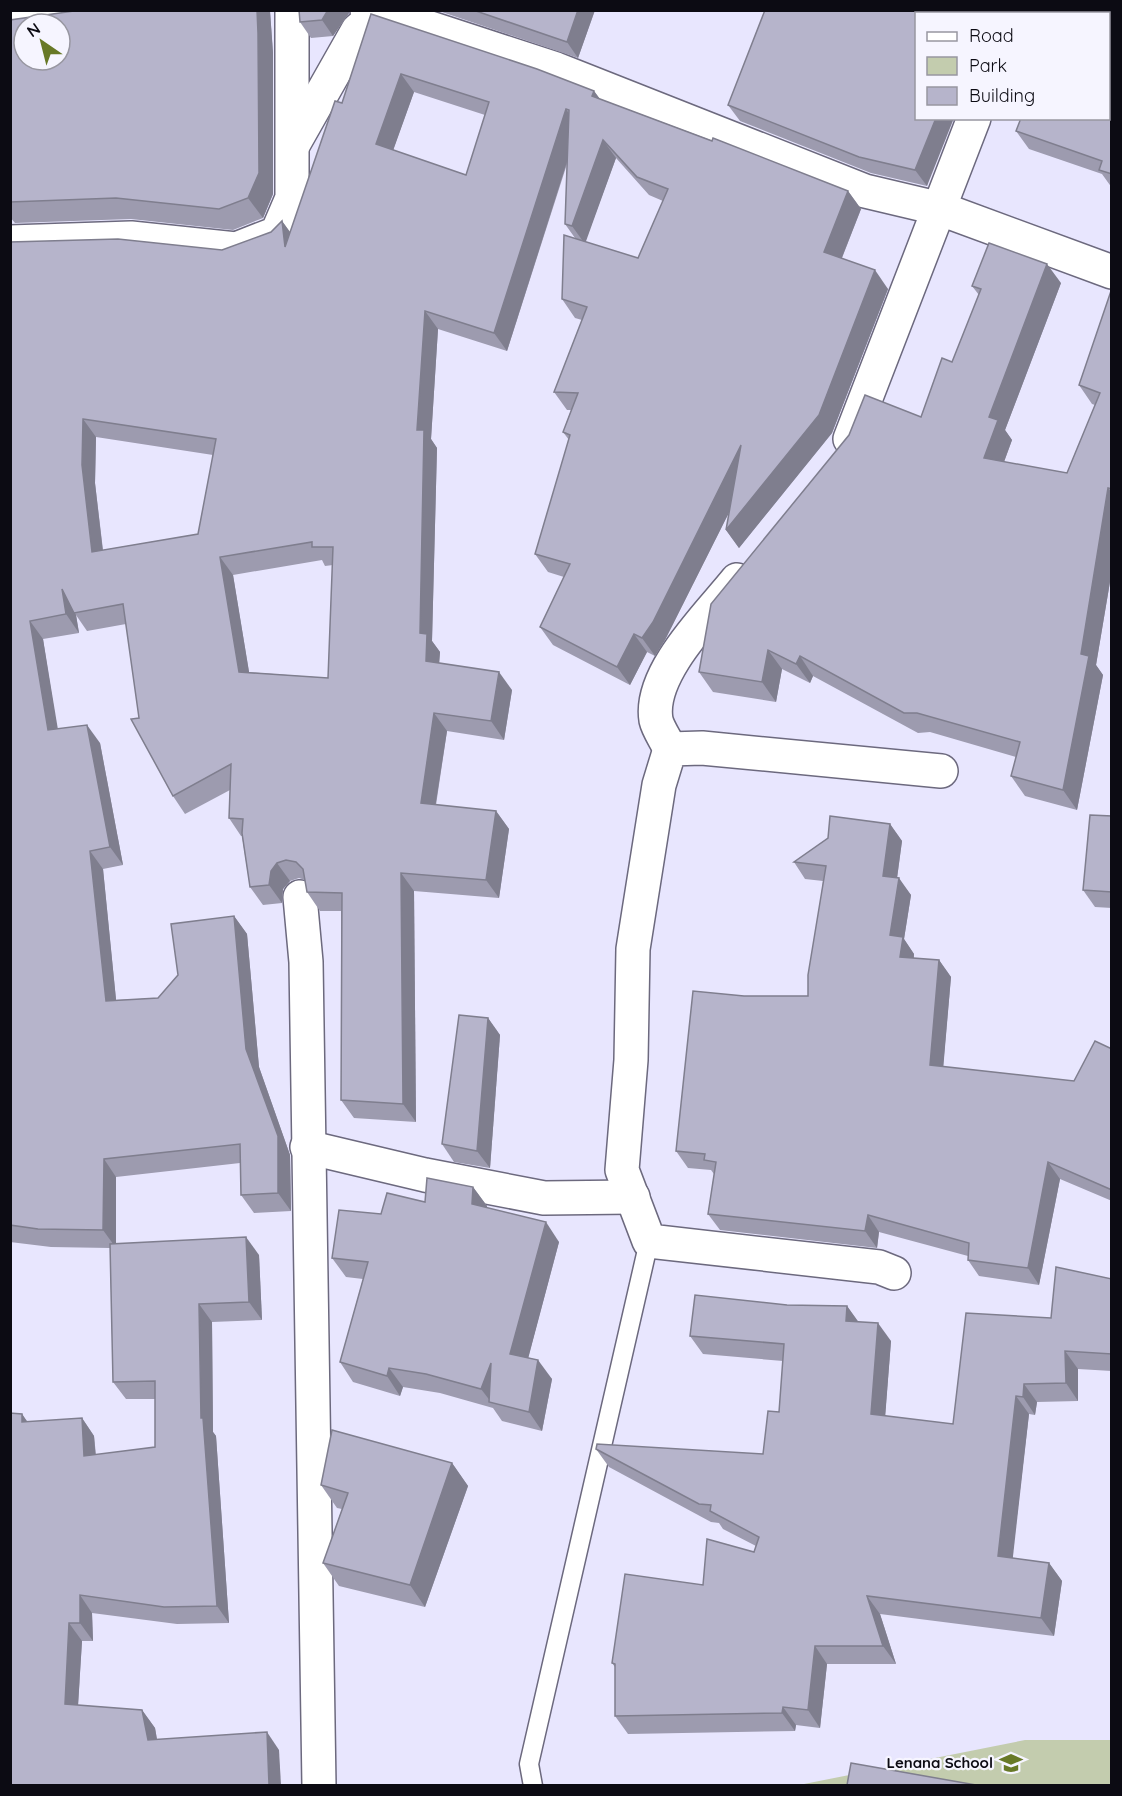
<svg xmlns="http://www.w3.org/2000/svg" width="1122" height="1796" font-family="Quicksand,sans-serif">
	<style>
		.green { fill: #c3ccae }
		.lines { fill: none; stroke-linecap: round; stroke-linejoin: round }
		.service-casing { stroke: #6c697e; stroke-width: 21 }
		.minor-casing { stroke: #6c697e; stroke-width: 36 }
		.service { stroke: #fff; stroke-width: 18 }
		.minor { stroke: #fff; stroke-width: 33 }
		.wall { fill: #9d9baf; fill-rule: evenodd }
		.shaded-wall { fill: #7f7e8e }
		.building { fill: #b6b4cb; stroke: #7f7e8e; stroke-width: 1.5; fill-rule: evenodd }
		.labels { text-anchor: middle; stroke-width: 4.5; stroke-linejoin: round; paint-order: stroke }
		.poi-label { font-size: 15px; font-weight: bold; fill: #0c0b13; stroke: #f6f5ff; text-anchor: end }
	</style>
	<rect width="100%" height="100%" fill="#e8e6fe"/>
	<!-- green -->
	<polygon class="green" points="1025,1740 1111,1740 1111,1785 794,1786"/>
	<g class="lines">
		<!-- service casing -->
		<g class="service-casing">
			<polyline id="service" points="533,1786 529,1764 649,1241"/>
		</g>
		<!-- minor casing -->
		<g class="minor-casing">
			<g id="minor">
				<polyline points="375,10 556,69 865,191 941,209 1112,272"/>
				<polyline points="1104,10 1112,14"/>
				<polyline points="1012,14 1013,10"/>
				<polyline points="10,21 63,10"/>
				<polyline points="294,143 358,30 371,19 367,10"/>
				<polyline points="10,242 131,238 236,249 277,233 292,198 292,10"/>
				<polyline points="850,439 974,118"/>
				<path d="M670 749C666 740 658 729 656 720 648 673 710 614 737 580"/>
				<polyline points="300,897 306,962 319,1786"/>
				<polyline points="307,1147 425,1175 544,1198 633,1197"/>
				<polyline points="894,1273 879,1267 649,1241 622,1170 631,1060 633,949 659,785 670,749 702,748 941,771"/>
			</g>
		</g>
		<!-- service -->
		<use href="#service" class="service"/>
		<!-- minor -->
		<use href="#minor" class="minor"/>
	</g>
	<!-- wall -->
	<g class="wall">
		<polygon points="299,10 350,10 349,13 333,36 311,38 300,22"/>
		<polygon points="436,10 595,10 578,58"/>
		<polygon points="968,10 927,186 871,173 740,121 728,105"/>
		<polygon points="270,11 273,53 273,194 263,218 233,230 131,219 15,223 10,217 10,20"/>
		<path d="M371 14 594 91 600 99 848 191 861 209 842 258 888 289 832 433 739 548 726 530 729 512 665 640 655 656 647 652 630 685 553 645 540 627 564 577 548 572 535 554 569 440 563 432 571 410H567L554 392 582 320 575 318 562 299 575 238 565 224 567 164 507 351 438 329 431 439 437 448 432 641 440 652 439 663 512 690 504 740 447 731 436 805 496 811 509 829 499 898 414 891 416 1122 354 1118 341 1100V911H320L307 892 305 880 299 878 290 881 283 889 282 903 263 905 250 887 242 836H241L229 818 230 790 185 814 173 796 139 718 126 624 87 631 76 615 79 633 43 639 57 729 100 743 123 865 103 869 116 1000 158 998 234 916 247 934 259 1067 290 1155 291 1211 254 1213 241 1195 240 1163 116 1177V1243L259 1255 262 1320 212 1322 213 1432 216 1436 229 1623 177 1624 92 1613 93 1641H82L78 1705 142 1710 155 1728 157 1739 279 1750 10 1785 22 1414 27 1422 82 1418 94 1436 96 1455 155 1447V1399H126L113 1382 110 1248 51 1247 10 1242V242L222 250 271 232 282 221 290 232 342 103ZM414 92 485 115 466 175 393 150ZM616 158 649 195 663 201 638 258 585 242ZM96 437 213 455 198 534 103 550 95 483ZM322 560 325 566 333 565 328 678 249 672 233 575Z"/>
		<polygon points="1112,48 1112,188 1102,174 1029,149 1016,131 1108,118"/>
		<polygon points="1061,283 1005,430 1012,440 1004,462 1067,473 1095,405 1092,404 1079,385 1112,288 1112,570 1096,665 1103,675 1077,810 1025,796 1011,776 1016,757 930,732 918,733 813,676 810,683 782,669 776,702 713,692 699,672 921,417 952,362 979,295 972,286"/>
		<polygon points="1112,816 1112,908 1095,907 1083,890"/>
		<polygon points="890,824 902,841 897,878 911,895 904,939 914,954 914,958 939,960 951,977 943,1067 1074,1081 1112,1049 1112,1201 1060,1179 1039,1285 979,1276 968,1260 968,1256 879,1232 877,1248 720,1230 708,1214 714,1174 711,1170 688,1168 676,1151 744,996 808,996 823,881 805,879 794,862"/>
		<polygon points="488,1018 500,1035 490,1168 454,1162 442,1144"/>
		<polygon points="473,1187 487,1206 486,1208 559,1242 528,1358 552,1379 542,1431 502,1421 493,1408 440,1393 403,1387 400,1396 353,1382 340,1362 363,1279 346,1277 332,1258 381,1214 425,1202"/>
		<polygon points="1112,1279 1112,1371 1078,1369 1078,1401 1037,1402 1035,1415 1029,1414 1012,1558 1049,1563 1062,1581 1054,1636 880,1614 896,1664 827,1664 820,1728 796,1725 795,1731 628,1734 615,1716 615,1667 612,1663 703,1585 754,1552 756,1546 723,1529 719,1523 711,1522 609,1467 596,1449 763,1454 779,1412 783,1361 703,1354 690,1336 787,1305 847,1306 858,1322 891,1341 885,1416 953,1424 1051,1318"/>
		<polygon points="452,1463 468,1486 425,1607 339,1586 323,1563 342,1509 337,1508 321,1485"/>
	</g>
	<!-- shaded-wall -->
	<g class="shaded-wall">
		<polygon points="257,10 269,10 270,11 273,53 273,194 263,218 248,198"/>
		<polygon points="328,10 350,10 349,13 333,36 322,20"/>
		<polygon points="578,10 595,10 578,58 567,42"/>
		<polygon points="401,74 414,92 389,162 376,144"/>
		<polygon points="594,91 607,109 592,96"/>
		<polygon points="566,109 578,127 507,351 494,333"/>
		<polygon points="936,118 954,118 927,186 915,170"/>
		<polygon points="603,140 616,158 585,244 572,226"/>
		<polygon points="848,191 861,209 837,270 824,252"/>
		<polygon points="282,221 295,239 285,247"/>
		<polygon points="1047,264 1061,283 1005,430 1012,440 998,478 984,458 989,417"/>
		<polygon points="875,270 888,289 832,433 739,548 726,530"/>
		<polygon points="425,311 438,329 431,439 437,448 432,641 440,652 438,679 426,661 420,633 417,430"/>
		<polygon points="83,419 96,437 95,483 105,570 92,552 82,465"/>
		<polygon points="741,445 754,463 665,640 655,656 642,638"/>
		<polygon points="1108,488 1112,493 1112,570 1096,665 1103,675 1077,810 1063,790 1081,654"/>
		<polygon points="220,557 233,575 252,690 239,672"/>
		<polygon points="62,589 76,615 79,633 66,614"/>
		<polygon points="30,621 43,639 61,748 48,730"/>
		<polygon points="634,634 647,652 630,685 617,667"/>
		<polygon points="768,650 782,669 776,702 762,682"/>
		<polygon points="800,656 813,676 810,683 796,664"/>
		<polygon points="499,672 512,690 504,740 491,721"/>
		<polygon points="434,713 447,731 433,821 421,803"/>
		<polygon points="87,725 100,743 123,865 110,847"/>
		<polygon points="496,811 509,829 499,898 486,880"/>
		<polygon points="890,824 902,841 895,893 883,876"/>
		<polygon points="90,851 103,869 118,1019 106,1001"/>
		<polygon points="277,863 290,881 283,889 282,903 269,885 271,871"/>
		<polygon points="401,873 414,891 416,1122 403,1104"/>
		<polygon points="899,878 911,895 904,939 914,954 912,974 900,957 890,935"/>
		<polygon points="234,916 247,934 259,1067 290,1155 291,1211 278,1193 246,1049"/>
		<polygon points="939,960 951,977 942,1082 930,1065"/>
		<polygon points="488,1018 500,1035 490,1168 477,1151"/>
		<polygon points="104,1159 116,1177 116,1248 103,1230"/>
		<polygon points="1048,1162 1060,1179 1039,1285 1028,1268"/>
		<polygon points="473,1187 487,1206 485,1224 472,1204"/>
		<polygon points="868,1215 879,1232 877,1248 865,1231"/>
		<polygon points="546,1222 559,1242 524,1374 510,1354"/>
		<polygon points="246,1237 259,1255 262,1320 249,1302"/>
		<polygon points="199,1304 212,1322 213,1432 216,1436 229,1623 217,1606 201,1418"/>
		<polygon points="847,1306 860,1324 846,1321"/>
		<polygon points="878,1323 891,1341 884,1432 871,1414"/>
		<polygon points="1065,1351 1078,1369 1078,1401 1066,1383"/>
		<polygon points="538,1360 552,1379 542,1431 529,1412"/>
		<polygon points="491,1363 491,1402 481,1389"/>
		<polygon points="389,1368 403,1387 400,1396 387,1376"/>
		<polygon points="1024,1384 1037,1402 1035,1415 1023,1397"/>
		<polygon points="1016,1396 1029,1414 1011,1574 998,1556"/>
		<polygon points="22,1414 34,1431 22,1422"/>
		<polygon points="82,1418 94,1436 97,1474 84,1456"/>
		<polygon points="452,1463 468,1486 425,1607 410,1585"/>
		<polygon points="1049,1563 1062,1581 1054,1636 1041,1618"/>
		<polygon points="80,1595 92,1613 93,1641 80,1623"/>
		<polygon points="867,1596 880,1614 896,1664 883,1646"/>
		<polygon points="69,1623 82,1641 77,1722 65,1704"/>
		<polygon points="815,1646 827,1664 820,1728 808,1710"/>
		<polygon points="783,1707 796,1725 795,1731 782,1713"/>
		<polygon points="142,1710 155,1728 160,1758 148,1740"/>
		<polygon points="267,1732 279,1750 281,1785 269,1785"/>
	</g>
	<!-- building -->
	<g class="building">
		<path d="M81 10H257L258 33 259 173 248 198 219 209 116 198 10 202V20ZM24 24H60V60H24Z"/>
		<polygon points="299,10 328,10 322,20 300,22"/>
		<polygon points="473,10 578,10 567,42"/>
		<polygon points="765,10 968,10 976,14 916,14 916,118 936,118 915,170 859,157 728,105"/>
		<path d="M371 14 537 69 594 91 592 96 712 141 713 138 848 191 824 252 875 270 819 415 726 530 741 445 653 622 642 638 634 634 617 667 540 627 570 564 535 554 570 435 563 432 578 393 554 392 587 307 562 299 564 235 638 258 668 189 637 177 603 140 572 226 565 224 569 110 566 109 494 333 425 311 417 430H424L420 633 427 634 426 661 499 672 491 721 434 713 421 803 496 811 486 880 401 873 403 1104 341 1100 342 893 307 892 303 869 296 862 286 860 277 863 271 871 269 885 250 887 242 833 243 819 229 818 231 764 173 796 131 719 139 718 123 604 74 613 62 589 66 614 30 621 48 730 87 725 110 847 90 851 106 1001 158 998 178 975 171 924 234 916 246 1049 278 1136V1193L241 1195 240 1144 104 1159 103 1230 38 1229 10 1225V242L118 239 222 250 271 232 282 221 285 247 335 101 342 103ZM401 74 489 102 466 175 376 144ZM83 419 216 439 198 534 92 552 82 465ZM312 542V547H333L328 678 239 672 220 557Z"/>
		<polygon points="1108,47 1112,48 1112,174 1099,170 1102,161 1016,131 1021,118 1108,118"/>
		<polygon points="989,243 1047,264 989,417 998,420 984,458 1067,473 1100,393 1079,385 1112,288 1112,489 1108,488 1081,654 1089,656 1063,790 1011,776 1020,742 917,713 904,713 800,656 796,664 768,650 762,682 699,672 711,604 849,435 865,395 921,417 942,358 952,362 981,289 972,286"/>
		<polygon points="1090,815 1112,816 1112,892 1083,890"/>
		<polygon points="830,816 890,824 883,876 899,878 890,935 903,937 900,957 939,960 930,1065 1074,1081 1095,1041 1112,1049 1112,1190 1048,1162 1028,1268 968,1260 969,1243 868,1215 865,1231 708,1214 716,1162 704,1160 705,1154 676,1151 693,991 744,996 808,996 808,975 826,866 794,862 828,838"/>
		<polygon points="459,1015 488,1018 477,1151 442,1144"/>
		<polygon points="427,1178 473,1187 472,1204 546,1222 510,1354 538,1360 529,1412 489,1402 491,1363 481,1389 426,1374 389,1368 387,1376 340,1362 368,1262 332,1258 339,1210 381,1214 387,1193 425,1202"/>
		<polygon points="246,1237 249,1302 199,1304 201,1418 203,1418 217,1606 164,1607 80,1595 80,1623 69,1623 65,1704 142,1710 148,1740 267,1732 269,1785 10,1785 10,1413 22,1414 22,1422 82,1418 84,1456 155,1447 155,1381 113,1382 110,1244"/>
		<polygon points="1056,1267 1112,1279 1112,1354 1065,1351 1066,1383 1024,1384 1023,1397 1016,1396 998,1556 1049,1563 1041,1618 867,1596 883,1646 815,1646 808,1710 783,1707 782,1713 615,1716 615,1664 612,1663 625,1574 703,1585 707,1539 754,1552 759,1537 710,1511 711,1505 699,1504 596,1449 597,1444 763,1454 768,1411 779,1412 784,1344 690,1336 695,1295 787,1305 847,1306 846,1321 878,1323 871,1414 953,1424 966,1313 1051,1318"/>
		<polygon points="332,1430 452,1463 410,1585 323,1563 348,1493 321,1485"/>
		<polygon points="851,1763 976,1785 847,1785"/>
	</g>
	<!-- icons -->
	<defs>
		<g id="school-bare" transform="scale(1.8)"><path d="M0-5L7-2L0 1L-7-2ZM-4 1L0 2.5L4 1V4Q0 6-4 4Z" fill="#687927" stroke="#f6f5ff" stroke-width="2.5" paint-order="stroke"/></g>
	</defs>
	<g fill-rule="evenodd">
		<use href="#school-bare" x="1011" y="1763"/>
	</g>
	<g class="labels">
		<!-- poi labels -->
		<g class="poi-label">
			<text x="993" y="1768">Lenana School</text>
		</g>
	</g>
	<!-- border -->
	<rect width="1122" height="1796" fill="none" stroke="#0c0b13" stroke-width="24"/>
	<!-- legend -->
	<rect x="915" y="12" width="195" height="108" fill="#f6f5ff" stroke="#9897a1" stroke-width="1.5"/>
	<rect x="927" y="32" width="30" height="9" fill="#ffffff" stroke="#9897a1" stroke-width="1.5"/>
	<text x="969" y="42" font-size="18" fill="#0c0b13">Road</text>
	<rect x="927" y="57" width="30" height="18" fill="#c3ccae" stroke="#9897a1" stroke-width="1.5"/>
	<text x="969" y="72" font-size="18" fill="#0c0b13">Park</text>
	<rect x="927" y="87" width="30" height="18" fill="#b6b4cb" stroke="#9897a1" stroke-width="1.5"/>
	<text x="969" y="102" font-size="18" fill="#0c0b13">Building</text>
	<!-- north arrow -->
	<g transform="translate(42 42) rotate(325)"><circle r="28" fill="#f6f5ff" stroke="#9897a1" stroke-width="1.5"/>
	<path d="M0-4.5L10 22L0 15L-10 22Z" fill="#687927"/>
	<text y="-9" font-size="16" font-weight="bold" text-anchor="middle" fill="#0c0b13">N</text>
	</g>
</svg>
